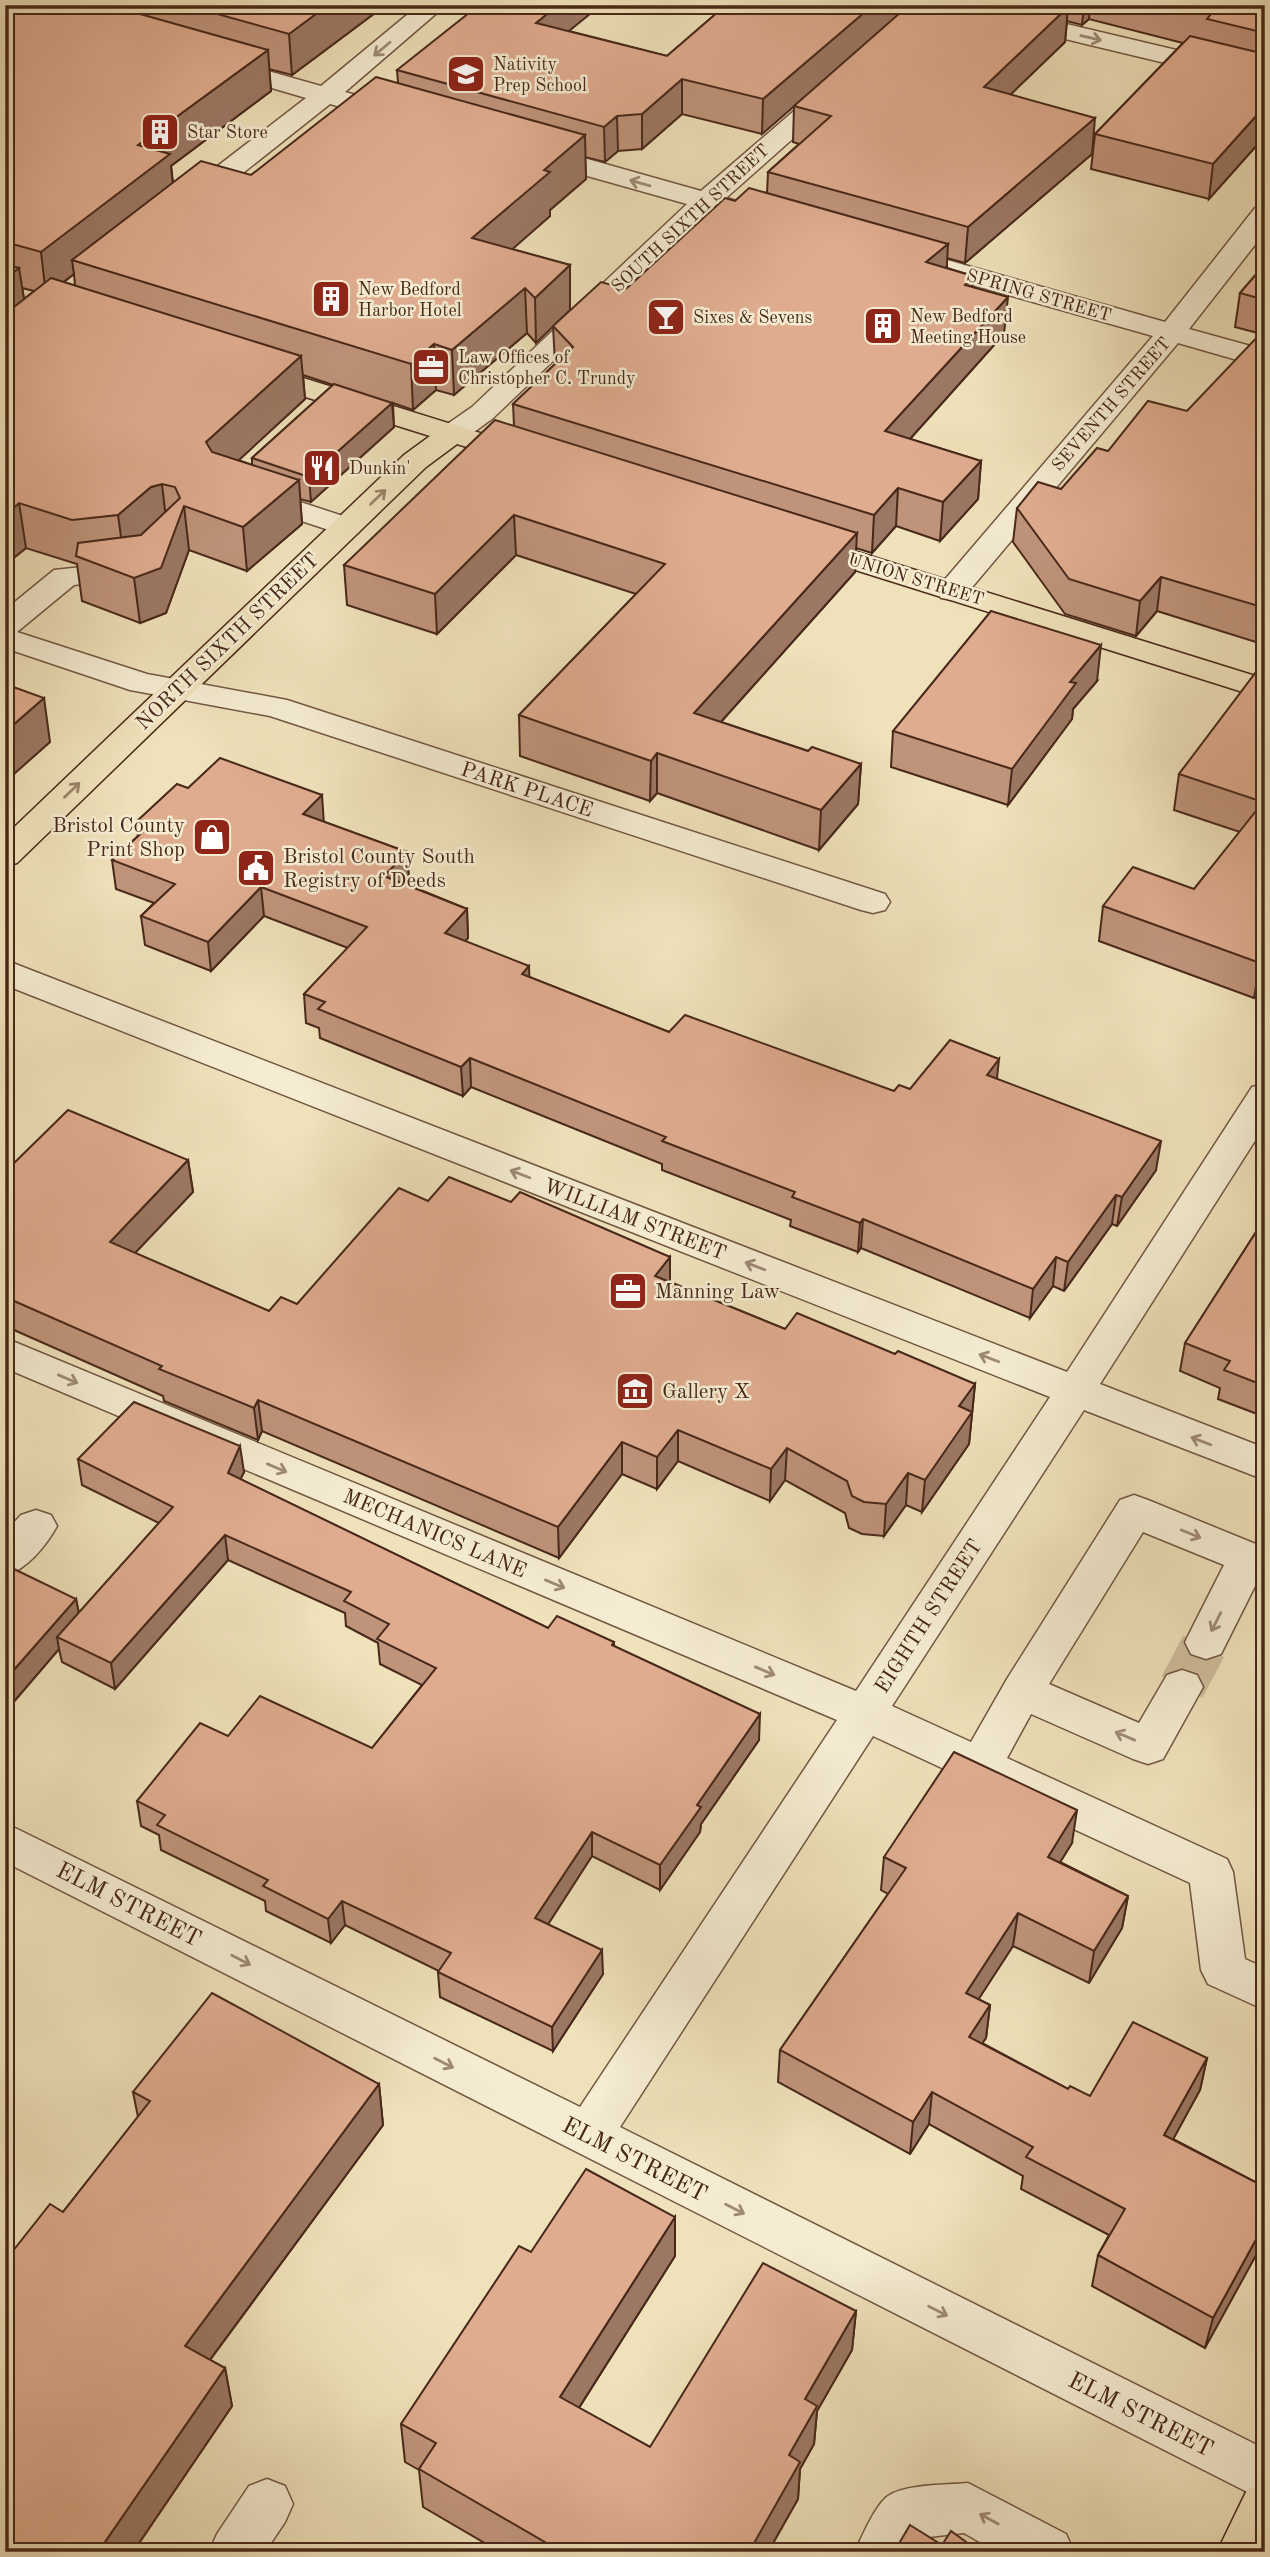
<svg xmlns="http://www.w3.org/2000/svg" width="1270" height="2557" font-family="'Old Standard TT',serif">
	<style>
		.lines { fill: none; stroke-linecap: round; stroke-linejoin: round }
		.minor-tunnel { stroke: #cebc9a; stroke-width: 46; stroke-dasharray: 46 23; stroke-linecap: butt }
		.minor-casing { stroke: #725641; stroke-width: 3 }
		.major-casing { stroke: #482819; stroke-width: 3 }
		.minor { fill: #f5ecd2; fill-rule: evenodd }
		.major { fill: #efe1ba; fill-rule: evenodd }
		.wall { fill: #c0947b; stroke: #482819; stroke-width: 2; fill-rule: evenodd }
		.shaded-wall { fill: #9c7864; stroke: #482819; stroke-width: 2 }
		.building { fill: #dfac8f; stroke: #482819; stroke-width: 2 }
		.oneway { stroke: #9e8a76 }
		.oneway2 { stroke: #9c846a }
		.labels { text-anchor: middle; stroke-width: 5; stroke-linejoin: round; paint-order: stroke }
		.far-poi-label { font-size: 18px; fill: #482819; stroke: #f5ecd2; text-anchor: start }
		.far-street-label { font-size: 18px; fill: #482819; stroke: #f5ecd2 }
		.street-label { font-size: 21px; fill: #482819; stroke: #f5ecd2 }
		.poi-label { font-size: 21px; fill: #482819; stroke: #f5ecd2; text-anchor: start }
		.near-street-label { font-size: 24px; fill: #482819; stroke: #f5ecd2 }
	</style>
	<rect width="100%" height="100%" fill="#efe1ba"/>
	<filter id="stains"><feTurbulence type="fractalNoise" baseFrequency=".00286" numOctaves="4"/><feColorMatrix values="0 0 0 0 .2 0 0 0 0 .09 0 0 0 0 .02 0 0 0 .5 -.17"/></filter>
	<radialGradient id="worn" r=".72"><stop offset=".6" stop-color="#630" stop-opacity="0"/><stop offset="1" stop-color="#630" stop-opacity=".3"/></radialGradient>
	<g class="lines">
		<!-- minor-tunnel -->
		<polyline class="minor-tunnel" points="1182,1687 1206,1642"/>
		<!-- minor casing -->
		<g class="minor-casing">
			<g id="minor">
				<polygon points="419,5 446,5 345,92 406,109 410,115 406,121 397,123 330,104 200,207 190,209 180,207 177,201 180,195 306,98 210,70 206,65 210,60 219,57 321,86"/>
				<polygon points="941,5 986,5 1265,71 1265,87 944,10"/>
				<path d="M833 82 842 85 846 90 842 95 726 198 778 212 782 218 778 224 768 226 711 211 492 419C476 430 463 444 443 439L438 433 443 427 472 407 687 204 527 159 523 153 527 147 536 145 545 147 701 191 824 85Z"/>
				<polygon points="1265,206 1265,232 1189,329 1265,350 1265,368 1178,343 963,598 952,600 941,598 936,591 941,584 1153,336 913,268 909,262 913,256 923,254 933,256 1165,322 1255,208"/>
				<polygon points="252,486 358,521 362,527 358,533 347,536 241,501 237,495 241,489"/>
				<polygon points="129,562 140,564 144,571 140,578 74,585 17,632 147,674 287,700 885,894 890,902 885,910 873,913 861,910 270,716 130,690 5,648 5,610 54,570"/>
				<polygon points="5,960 1067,1372 1252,1087 1265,1084 1265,1125 1100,1384 1265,1448 1265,1480 1084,1410 892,1706 971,1742 1007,1679 1120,1500 1134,1495 1148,1500 1263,1547 1265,1566 1221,1654 1206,1659 1191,1654 1185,1642 1224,1565 1143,1532 1049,1684 1139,1723 1167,1675 1182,1670 1197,1675 1203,1687 1163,1759 1148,1764 1133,1759 1031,1714 1007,1758 1227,1859 1233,1872 1245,1959 1265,1968 1265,2010 1208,1984 1201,1970 1190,1883 873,1736 620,2127 1265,2449 1265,2501 5,1862 5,1823 580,2107 837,1720 5,1368 5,1338 856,1691 1050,1397 5,985"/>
				<path d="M36 1510 51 1515 57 1526C46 1546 27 1569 5 1576V1532L21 1515Z"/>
				<polygon points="267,2479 285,2486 293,2504 285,2522 265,2552 209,2552 217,2534 249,2486"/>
				<path d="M968 2483 1066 2534 1074 2552H997L964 2533 920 2538 911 2552H855C861 2538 876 2504 888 2496 905 2484 947 2485 968 2483Z"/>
			</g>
		</g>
		<!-- major casing -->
		<g class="major-casing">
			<g id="major">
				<polygon points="255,363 535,450 540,456 535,462 525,465 457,444 426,467 17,863 5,866 5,836 404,455 430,436 245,378 241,372 245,366"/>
				<polygon points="806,536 1265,679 1265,699 795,551 791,545 795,539"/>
				<polygon points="1265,2483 1265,2552 1217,2552 1247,2490"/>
			</g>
		</g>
		<!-- minor -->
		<use href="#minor" class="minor"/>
		<!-- major -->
		<use href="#major" class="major"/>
	</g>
	<!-- wall -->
	<g class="wall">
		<path d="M5 5H379V10L292 75 269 69 271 91 171 166 173 182 251 175 398 83 397 70 569 31 667 56 726 5H1265V136L1209 199 1091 169 1095 134 1183 43 1089 19 1082 25 1067 21 1065 42 1011 94 1092 154 965 263 947 258V268L973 276 972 287 1004 334 910 439 981 461 978 499 940 541 896 526 872 553 856 548 855 572 721 722 808 751 861 764 858 804 819 850 657 793 650 801 520 756 519 715 636 594 516 555 437 634 347 605 344 565 514 426 513 404 555 364 553 326 536 343 527 333 454 395 436 390 413 410 393 403 394 427 311 502 300 499 302 524 247 571 189 550 166 613 140 623 82 601 77 564 26 548 5 565ZM794 106 793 142 799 144 768 172 767 194 735 201 626 289 570 310V265L512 249 550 216V210L586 179 585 157 605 162 618 151 642 149 682 114 762 134ZM74 274 75 286 64 282ZM22 288 34 291 24 299ZM303 375 333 385 252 458V465L238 460 305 399Z"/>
		<polygon points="1265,264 1265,335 1235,327 1240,293"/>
		<polygon points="1265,335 1265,645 1157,611 1136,636 1065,614 1013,542 1017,508 1061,489 1108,451 1187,411"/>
		<polygon points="1265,665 1265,983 1254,998 1099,941 1103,906 1194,889 1240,832 1174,810 1179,774"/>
		<polygon points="1097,681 1073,709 1072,719 1008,805 891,767 893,731"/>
		<polygon points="188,788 324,822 407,852 409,881 406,884 467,909 468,938 465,941 529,977 669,1032 894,1091 997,1079 1156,1170 1117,1226 1112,1224 1064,1291 1053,1286 1030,1318 861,1248 858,1252 790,1226 791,1220 662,1170 662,1164 471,1087 463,1096 320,1038 319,1028 306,1023 304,994 348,948 264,916 211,971 145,945 141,916 154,903 116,889 112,860 138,836 136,822"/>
		<polygon points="188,1160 193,1192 135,1253 269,1311 297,1304 428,1201 511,1202 670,1257 670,1282 785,1329 895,1354 975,1384 969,1444 922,1512 906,1505 884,1536 862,1534 849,1528 845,1513 785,1480 770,1501 678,1461 657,1489 622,1474 559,1558 262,1431 258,1440 164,1401 163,1396 5,1326 5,1172"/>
		<polygon points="1265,1218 1265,1417 1218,1399 1220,1388 1180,1371 1185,1343"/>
		<polygon points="78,1459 244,1472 240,1479 548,1628 614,1642 614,1646 759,1740 701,1824 700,1832 660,1890 592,1856 548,1924 603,1974 553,2051 440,1997 438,1972 439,1971 345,1925 331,1943 266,1911 265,1901 161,1850 159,1835 141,1826 137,1801 228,1736 372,1748 422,1685 380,1664 378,1643 346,1626 345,1613 228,1560 115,1689 62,1662 59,1649 5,1712 76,1599 79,1613 159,1523 82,1485"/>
		<polygon points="1072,1843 1060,1862 1128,1896 1122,1928 1089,1983 1013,1946 978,1999 990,2005 986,2038 982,2043 1068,2089 1090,2096 1207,2058 1200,2090 1173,2139 1265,2187 1205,2348 1092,2286 1098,2255 1109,2235 1021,2189 1023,2176 929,2124 910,2154 778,2082 780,2050 888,1894 881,1890 884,1857"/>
		<polygon points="379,2084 383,2125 210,2360 225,2368 232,2406 133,2552 5,2552 63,2212 138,2117 133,2092"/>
		<polygon points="675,2217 675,2256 579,2408 650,2447 856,2311 852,2350 817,2411 814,2444 800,2469 798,2499 768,2552 500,2552 423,2507 419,2470 405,2462 401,2424 531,2252"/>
	</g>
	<!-- shaded-wall -->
	<g class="shaded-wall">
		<polygon points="328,5 379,5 379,10 292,75 289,34"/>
		<polygon points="558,5 601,5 537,57 536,23"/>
		<polygon points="873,5 911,5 762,134 763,99"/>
		<polygon points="1084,5 1090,5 1089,19 1082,25"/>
		<polygon points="1068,7 1065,42 982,122 984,87"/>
		<polygon points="268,50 271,91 171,166 174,196 72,260 74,274 46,295 41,252 138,145"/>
		<polygon points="682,79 682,114 642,149 642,114"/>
		<polygon points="1265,106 1265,136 1209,199 1213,164"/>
		<polygon points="617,116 618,151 605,162 604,127"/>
		<polygon points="1095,118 1092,154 965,263 968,227"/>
		<polygon points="585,135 586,179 550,210 550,216 474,283 472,238 544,170"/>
		<polygon points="948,244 946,281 926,262"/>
		<polygon points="570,265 570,310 536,343 535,298"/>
		<polygon points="19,268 26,311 5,327 5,279"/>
		<polygon points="973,276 970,313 965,285"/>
		<polygon points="525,288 527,333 454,395 452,350"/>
		<polygon points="1008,297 1004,334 883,469 885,431"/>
		<polygon points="434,344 436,390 413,410 411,364"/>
		<polygon points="301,356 305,399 211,486 206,442"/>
		<polygon points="392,403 394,427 311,502 309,477"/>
		<polygon points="981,461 978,499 940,541 943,502"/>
		<polygon points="299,480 302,524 247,571 243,527"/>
		<polygon points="162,484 167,528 124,559 118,515 151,487"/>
		<polygon points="898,488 896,526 872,553 874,515"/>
		<polygon points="19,503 26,548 5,565 5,515"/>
		<polygon points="184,506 189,550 166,613 140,623 134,578"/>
		<polygon points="514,515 516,555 437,634 435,594"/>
		<polygon points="857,533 855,572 693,753 694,713"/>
		<polygon points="1161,577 1157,611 1136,636 1140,601"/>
		<polygon points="1101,645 1097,681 1073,709 1072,719 1008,805 1012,769 1070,682"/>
		<polygon points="44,698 50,742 5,782 5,732"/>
		<polygon points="657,753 657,793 650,801 651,761"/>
		<polygon points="861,764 858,804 819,850 821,810"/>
		<polygon points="322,795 324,824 303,814"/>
		<polygon points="407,852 409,881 386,905 384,876"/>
		<polygon points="261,887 264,916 211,971 208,942"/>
		<polygon points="467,909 468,938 446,962 445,933"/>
		<polygon points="1265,956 1265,983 1254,998 1260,963"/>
		<polygon points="529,966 530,995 522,974"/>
		<polygon points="470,1058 471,1087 463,1096 461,1067"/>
		<polygon points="999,1059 996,1088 987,1075"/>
		<polygon points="1161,1141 1156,1170 1117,1226 1122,1197"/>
		<polygon points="188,1160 193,1192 115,1274 110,1242"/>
		<polygon points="1116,1195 1112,1224 1064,1291 1068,1262"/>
		<polygon points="863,1219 861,1248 858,1252 860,1223"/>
		<polygon points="670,1257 670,1288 655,1276"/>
		<polygon points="1056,1257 1053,1286 1030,1318 1033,1289"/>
		<polygon points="975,1384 969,1444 922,1512 925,1480 959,1406"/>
		<polygon points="258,1400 262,1431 258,1440 254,1408"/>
		<polygon points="678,1430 678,1461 657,1489 657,1457"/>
		<polygon points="622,1442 622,1474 559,1558 558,1527"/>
		<polygon points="240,1446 244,1472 231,1499 228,1473"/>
		<polygon points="787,1448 785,1480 770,1501 771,1469"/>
		<polygon points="908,1473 906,1505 884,1536 886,1504"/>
		<polygon points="225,1535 228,1560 115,1689 111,1663"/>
		<polygon points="76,1599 81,1624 57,1637 59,1649 5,1712 5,1680"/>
		<polygon points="760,1714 759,1740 701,1824 700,1832 660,1890 660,1865 697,1805"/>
		<polygon points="1077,1810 1072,1843 1043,1890 1048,1857"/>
		<polygon points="592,1832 592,1856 536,1943 535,1918"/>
		<polygon points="1128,1896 1122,1928 1089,1983 1094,1951"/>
		<polygon points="342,1901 345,1925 331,1943 328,1919"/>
		<polygon points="1018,1913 1013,1946 962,2025 966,1993"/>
		<polygon points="602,1950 603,1974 553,2051 552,2027"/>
		<polygon points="990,2005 986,2038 965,2069 969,2037"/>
		<polygon points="1207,2058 1200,2090 1158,2167 1164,2135"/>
		<polygon points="379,2084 383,2125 192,2384 185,2346"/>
		<polygon points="932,2092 929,2124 910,2154 913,2122"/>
		<polygon points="675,2217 675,2256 561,2436 560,2397"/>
		<polygon points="1265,2223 1265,2239 1205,2348 1213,2318"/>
		<polygon points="856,2311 852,2350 817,2411 814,2444 800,2469 798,2499 768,2552 749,2552 789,2455 805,2399"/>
		<polygon points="225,2368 232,2406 133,2552 98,2552"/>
	</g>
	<!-- building -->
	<g class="building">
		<polygon points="5,5 108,5 268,50 138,145 170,154 41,252 5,242"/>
		<polygon points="185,5 328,5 289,34"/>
		<polygon points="479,5 558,5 536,23 667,56 726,5 873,5 763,99 682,79 642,114 617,116 604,127 397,70"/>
		<polygon points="909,5 1062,5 1068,7 984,87 1095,118 968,227 768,172 831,116 794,106"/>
		<polygon points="1175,5 1265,5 1265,33 1207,19 1211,14"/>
		<polygon points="1190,36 1265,54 1265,106 1213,164 1095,134"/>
		<polygon points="376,77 585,135 544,170 550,172 472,238 570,265 535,298 525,288 452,350 434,344 411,364 72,260 201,161 251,175"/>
		<polygon points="749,188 948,244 926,262 973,276 965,285 1008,297 885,431 981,461 943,502 898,488 874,515 513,404 573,347 553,326 601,282 626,289 725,198 735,201"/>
		<polygon points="5,264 19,268 5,279"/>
		<polygon points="1265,264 1265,300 1240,293"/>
		<polygon points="51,278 301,356 206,442 212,452 299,480 243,527 184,506 161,568 134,578 76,556 78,543 141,535 180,498 175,487 162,484 151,487 118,515 72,520 19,503 5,515 5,311 10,310"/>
		<polygon points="1260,334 1265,335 1265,608 1161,577 1140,601 1069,579 1017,508 1038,482 1061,489 1097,448 1108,451 1148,401 1187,411"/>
		<polygon points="334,384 392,403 309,477 252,458"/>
		<polygon points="495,420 857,533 694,713 808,751 812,747 861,764 821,810 657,753 651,761 519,715 665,564 514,515 435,594 344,565"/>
		<polygon points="991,611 1101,645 1070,682 1076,683 1012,769 893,731"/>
		<polygon points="1262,664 1265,665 1265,956 1260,963 1103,906 1133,867 1194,889 1263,802 1179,774"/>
		<polygon points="5,684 44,698 5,732"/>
		<polygon points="220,758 322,795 303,814 407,852 384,876 467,909 445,933 529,966 522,974 669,1032 685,1015 894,1091 899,1085 910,1089 950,1040 999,1059 987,1075 1161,1141 1122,1197 1116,1195 1068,1262 1056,1257 1033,1289 863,1219 860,1223 792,1197 795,1192 662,1141 666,1137 470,1058 461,1067 318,1009 325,1002 304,994 367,927 261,887 208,942 141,916 175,884 112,860 148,827 136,822 177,784 188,788"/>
		<polygon points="68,1110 188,1160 110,1242 269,1311 281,1297 297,1304 399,1188 428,1201 449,1177 511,1202 520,1192 670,1257 655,1276 785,1329 797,1313 895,1354 898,1351 975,1384 959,1406 972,1412 925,1480 908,1473 886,1504 864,1502 852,1496 847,1481 787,1448 771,1469 678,1430 657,1457 622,1442 558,1527 258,1400 254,1408 159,1369 162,1366 5,1297 5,1172"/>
		<polygon points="1265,1218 1265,1386 1224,1370 1230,1361 1185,1343"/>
		<polygon points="134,1402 240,1446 228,1473 548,1628 557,1616 614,1642 612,1645 760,1714 697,1805 701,1807 660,1865 592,1832 535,1918 602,1950 552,2027 438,1972 451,1953 342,1901 328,1919 263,1886 268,1880 157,1825 165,1815 137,1801 200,1723 228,1736 260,1696 372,1748 436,1668 377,1639 389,1624 344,1601 351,1592 225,1535 111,1663 57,1637 173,1507 78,1459"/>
		<polygon points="14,1569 76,1599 5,1680 5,1579"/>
		<polygon points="954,1752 1077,1810 1048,1857 1128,1896 1094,1951 1018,1913 966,1993 990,2005 969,2037 1068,2089 1070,2086 1090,2096 1133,2022 1207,2058 1164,2135 1265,2187 1265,2223 1213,2318 1098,2255 1125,2209 1026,2157 1033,2147 932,2092 913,2122 780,2050 906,1868 884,1857"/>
		<polygon points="212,1993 379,2084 185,2346 225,2368 98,2552 5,2552 5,2261 50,2204 63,2212 150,2101 133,2092"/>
		<polygon points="586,2169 675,2217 560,2397 650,2447 763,2263 856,2311 805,2399 817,2406 789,2455 800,2462 749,2552 562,2552 419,2469 436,2443 401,2424 519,2246 531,2252"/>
		<polygon points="910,2525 942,2545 951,2531 980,2552 894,2552"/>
	</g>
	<!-- one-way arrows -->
	<defs><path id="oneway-shaft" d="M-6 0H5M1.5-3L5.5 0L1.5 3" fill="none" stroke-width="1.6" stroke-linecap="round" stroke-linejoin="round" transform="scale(1.75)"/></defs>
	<g class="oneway">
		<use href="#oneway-shaft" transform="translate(1091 38) rotate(13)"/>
		<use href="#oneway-shaft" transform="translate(382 49) rotate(140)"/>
		<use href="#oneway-shaft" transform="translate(640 183) rotate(-164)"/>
		<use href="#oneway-shaft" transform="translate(520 1174) rotate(-159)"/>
		<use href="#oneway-shaft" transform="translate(755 1266) rotate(-159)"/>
		<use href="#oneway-shaft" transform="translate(989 1358) rotate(-159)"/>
		<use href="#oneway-shaft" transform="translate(68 1379) rotate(23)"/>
		<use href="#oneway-shaft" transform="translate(1201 1441) rotate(-159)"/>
		<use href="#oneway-shaft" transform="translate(277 1468) rotate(23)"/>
		<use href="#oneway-shaft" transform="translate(1191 1534) rotate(22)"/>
		<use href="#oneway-shaft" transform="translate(555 1584) rotate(23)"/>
		<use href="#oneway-shaft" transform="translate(1216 1622) rotate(117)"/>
		<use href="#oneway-shaft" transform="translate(765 1671) rotate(23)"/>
		<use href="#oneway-shaft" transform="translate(1125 1736) rotate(-157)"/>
		<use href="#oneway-shaft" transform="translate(241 1960) rotate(27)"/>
		<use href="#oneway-shaft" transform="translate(444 2063) rotate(27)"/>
		<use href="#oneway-shaft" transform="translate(735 2209) rotate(27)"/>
		<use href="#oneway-shaft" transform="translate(938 2311) rotate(27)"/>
		<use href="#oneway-shaft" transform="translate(989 2519) rotate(-151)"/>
	</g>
	<g class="oneway2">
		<use href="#oneway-shaft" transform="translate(378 497) rotate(-44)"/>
		<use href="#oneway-shaft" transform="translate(72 790) rotate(-44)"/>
	</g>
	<!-- icons -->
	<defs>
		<g id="school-square" transform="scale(2.0125)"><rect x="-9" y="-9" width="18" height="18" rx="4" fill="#8f2418" stroke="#f5ecd2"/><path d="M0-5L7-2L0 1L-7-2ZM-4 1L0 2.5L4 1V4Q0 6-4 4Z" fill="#fff"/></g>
		<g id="building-square" transform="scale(2.0125)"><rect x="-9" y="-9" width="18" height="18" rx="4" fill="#8f2418" stroke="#f5ecd2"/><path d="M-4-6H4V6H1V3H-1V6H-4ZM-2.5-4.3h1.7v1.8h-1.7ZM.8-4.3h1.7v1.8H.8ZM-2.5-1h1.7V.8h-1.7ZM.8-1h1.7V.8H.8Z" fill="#fff"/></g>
		<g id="bar-square" transform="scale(2.0125)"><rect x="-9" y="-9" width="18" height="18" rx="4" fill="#8f2418" stroke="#f5ecd2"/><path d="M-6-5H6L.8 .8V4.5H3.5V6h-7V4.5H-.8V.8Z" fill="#fff"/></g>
		<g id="office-square" transform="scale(2.0125)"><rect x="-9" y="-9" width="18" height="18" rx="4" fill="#8f2418" stroke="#f5ecd2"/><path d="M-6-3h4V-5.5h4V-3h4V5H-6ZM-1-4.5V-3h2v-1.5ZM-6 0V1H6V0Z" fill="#fff"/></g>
		<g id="restaurant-square" transform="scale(2.0125)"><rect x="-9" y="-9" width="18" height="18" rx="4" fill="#8f2418" stroke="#f5ecd2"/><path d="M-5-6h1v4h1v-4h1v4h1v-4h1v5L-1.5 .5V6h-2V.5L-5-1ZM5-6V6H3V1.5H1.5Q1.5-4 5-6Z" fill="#fff"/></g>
		<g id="shop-square" transform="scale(2.0125)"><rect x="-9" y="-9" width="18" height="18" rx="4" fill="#8f2418" stroke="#f5ecd2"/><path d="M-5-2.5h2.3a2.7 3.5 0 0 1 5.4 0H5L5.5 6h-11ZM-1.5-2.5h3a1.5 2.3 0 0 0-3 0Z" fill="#fff"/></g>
		<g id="civic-square" transform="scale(2.0125)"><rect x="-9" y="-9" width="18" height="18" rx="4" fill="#8f2418" stroke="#f5ecd2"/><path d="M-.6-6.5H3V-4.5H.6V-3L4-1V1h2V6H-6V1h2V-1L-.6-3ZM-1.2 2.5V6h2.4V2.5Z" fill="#fff"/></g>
		<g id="museum-square" transform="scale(2.0125)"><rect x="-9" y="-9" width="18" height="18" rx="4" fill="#8f2418" stroke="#f5ecd2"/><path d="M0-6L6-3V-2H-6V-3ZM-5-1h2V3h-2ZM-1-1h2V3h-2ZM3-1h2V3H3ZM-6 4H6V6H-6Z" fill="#fff"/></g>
	</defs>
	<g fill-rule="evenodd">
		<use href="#school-square" x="466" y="74"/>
		<use href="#building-square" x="160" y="132"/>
		<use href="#building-square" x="331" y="299"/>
		<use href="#bar-square" x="666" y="317"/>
		<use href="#building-square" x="883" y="326"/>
		<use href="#office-square" x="431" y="367"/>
		<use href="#restaurant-square" x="322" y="468"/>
		<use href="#shop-square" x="212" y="837"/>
		<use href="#civic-square" x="256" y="868"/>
		<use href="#office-square" x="628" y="1291"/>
		<use href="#museum-square" x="635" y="1391"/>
	</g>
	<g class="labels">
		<!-- far-poi labels -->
		<g class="far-poi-label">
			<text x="493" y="70">Nativity<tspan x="493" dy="21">Prep School</tspan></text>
			<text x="187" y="138">Star Store</text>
			<text x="358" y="295">New Bedford<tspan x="358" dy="21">Harbor Hotel</tspan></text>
			<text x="910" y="322">New Bedford<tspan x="910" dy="21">Meeting House</tspan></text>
			<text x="693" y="323">Sixes &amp; Sevens</text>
			<text x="458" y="363">Law Offices of<tspan x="458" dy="21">Christopher C. Trundy</tspan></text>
			<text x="349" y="474">Dunkin'</text>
		</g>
		<!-- far-street labels -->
		<g class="far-street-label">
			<text transform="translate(690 218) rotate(-43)" y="6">SOUTH SIXTH STREET</text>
			<text transform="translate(1039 295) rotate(16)" y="6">SPRING STREET</text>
			<text transform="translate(1111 404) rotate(-49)" y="6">SEVENTH STREET</text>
			<text transform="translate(916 579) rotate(17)" y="6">UNION STREET</text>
		</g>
		<!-- street labels -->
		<g class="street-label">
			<text transform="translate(227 641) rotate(-44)" y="7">NORTH SIXTH STREET</text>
			<text transform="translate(527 789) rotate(18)" y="7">PARK PLACE</text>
			<text transform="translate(635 1219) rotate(21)" y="7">WILLIAM STREET</text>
			<text transform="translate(435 1533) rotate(23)" y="7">MECHANICS LANE</text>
			<text transform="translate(928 1616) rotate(-57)" y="7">EIGHTH STREET</text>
		</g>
		<!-- poi labels -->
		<g class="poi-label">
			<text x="185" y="832" text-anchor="end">Bristol County<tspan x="185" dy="24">Print Shop</tspan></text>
			<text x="283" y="863">Bristol County South<tspan x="283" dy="24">Registry of Deeds</tspan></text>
			<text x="655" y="1298">Manning Law</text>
			<text x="662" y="1398">Gallery X</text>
		</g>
		<!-- near-street labels -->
		<g class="near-street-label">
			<text transform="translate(129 1904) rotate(27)" y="8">ELM STREET</text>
			<text transform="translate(635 2159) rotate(27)" y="8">ELM STREET</text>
			<text transform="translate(1141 2414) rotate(27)" y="8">ELM STREET</text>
		</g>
	</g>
	<!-- margin -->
	<rect width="1270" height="2557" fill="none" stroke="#efe1ba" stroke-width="28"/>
	<rect x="7" y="7" width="1256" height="2543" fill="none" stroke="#482819" stroke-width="3.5"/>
	<rect x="14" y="14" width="1242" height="2529" fill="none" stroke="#482819" stroke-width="2"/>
	<rect width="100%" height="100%" filter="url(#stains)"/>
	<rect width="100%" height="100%" fill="url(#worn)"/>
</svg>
